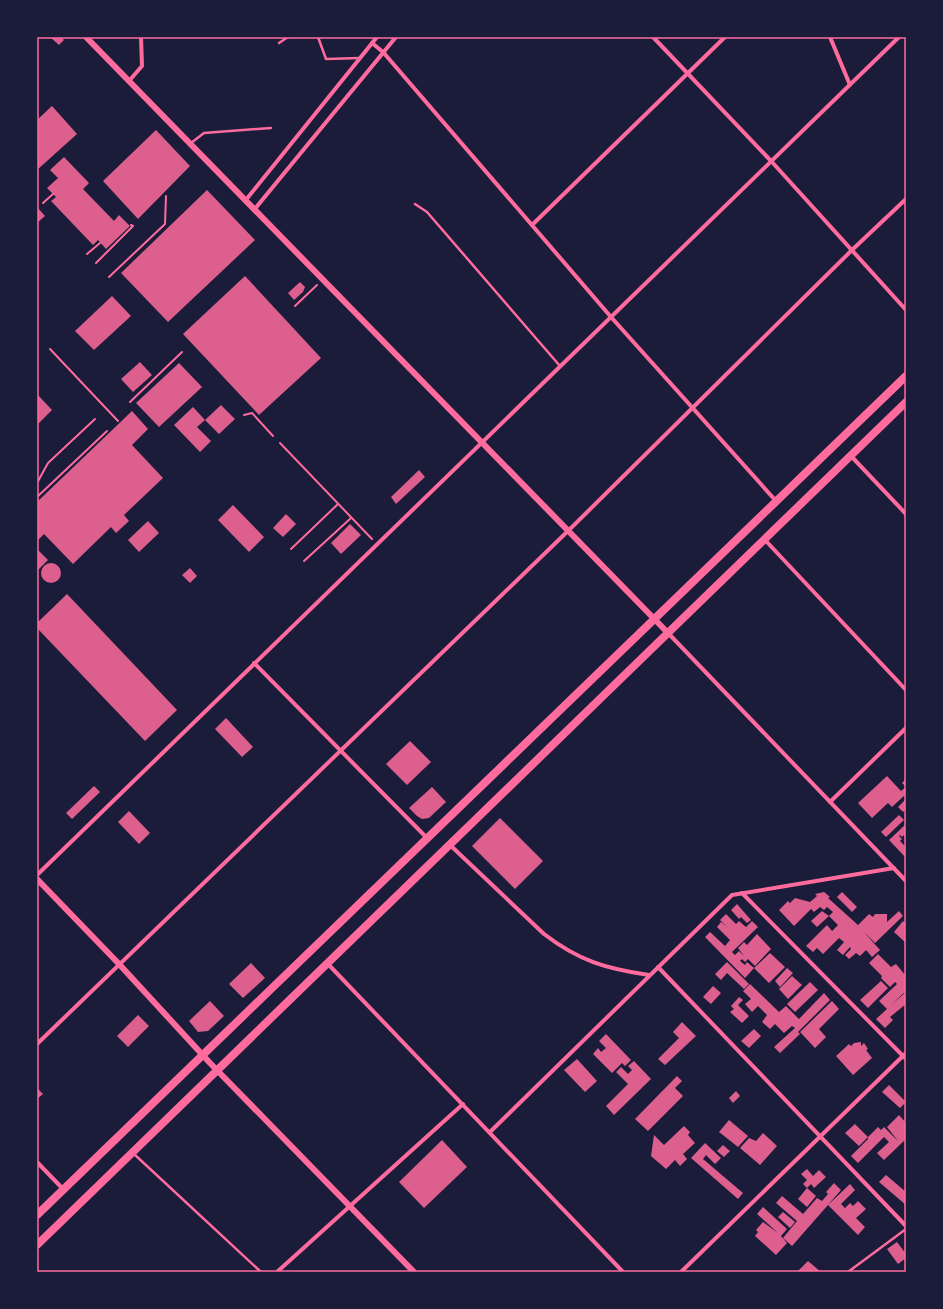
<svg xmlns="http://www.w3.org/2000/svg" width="943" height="1309" font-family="'PT Sans Narrow',sans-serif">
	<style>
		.building { fill: #dd5f8e }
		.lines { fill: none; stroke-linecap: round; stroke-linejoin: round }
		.path { stroke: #ff6b9d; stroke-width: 2 }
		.service { stroke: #ff6b9d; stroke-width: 2.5 }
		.minor { stroke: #ff6b9d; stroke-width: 4 }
		.tertiary { stroke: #ff6b9d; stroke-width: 6 }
		.primary { stroke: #ff6b9d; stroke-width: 8 }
		.neatline { fill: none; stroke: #ff6b9d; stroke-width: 1.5 }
	</style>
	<rect width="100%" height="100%" fill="#1b1b3a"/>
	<!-- building -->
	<g class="building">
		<polygon points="50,37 61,37 64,40 59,45"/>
		<polygon points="52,106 77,134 37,170 37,120"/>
		<polygon points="156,130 190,166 138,219 103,181"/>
		<polygon points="64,157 89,183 83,189 114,221 119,215 130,226 106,249 98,240 93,245 51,201 56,197 47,188 58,178 50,170"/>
		<polygon points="207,190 255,240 168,322 121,273"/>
		<polygon points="37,207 45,216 37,223"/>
		<polygon points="245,276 321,358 259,415 183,334"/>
		<polygon points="300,282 305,287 303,292 294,300 288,293"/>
		<polygon points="112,296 131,316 94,350 75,331"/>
		<polygon points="140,362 152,375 133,392 121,379"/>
		<polygon points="179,363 202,387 159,427 136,403"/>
		<polygon points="37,394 52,410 37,425"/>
		<polygon points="221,405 235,419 219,434 205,420 197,427 211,441 200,452 174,425 193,407 205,420"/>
		<polygon points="132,411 148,429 132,445 163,478 124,515 129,521 116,533 111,527 73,564 44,534 37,541 37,502"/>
		<polygon points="419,470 425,477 396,504 391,497"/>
		<polygon points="233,505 264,537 249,552 218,520"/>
		<polygon points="286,514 296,524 283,537 273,528"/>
		<polygon points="148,521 159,533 139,552 128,540"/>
		<polygon points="350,524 361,535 341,554 331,543"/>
		<polygon points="38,550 48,560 37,571 37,551"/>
		<circle cx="51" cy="573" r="10"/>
		<polygon points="190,568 197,576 190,583 182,575"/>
		<polygon points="67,594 177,710 145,741 37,628 37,623"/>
		<polygon points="226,718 253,747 242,757 215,729"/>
		<polygon points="410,741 431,762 407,785 386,764"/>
		<polygon points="887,776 901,791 906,787 902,783 906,779 906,794 892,807 888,803 872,818 858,803"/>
		<polygon points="94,786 100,792 72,819 66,813"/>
		<polygon points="432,787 446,802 429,818 422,819 417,816 409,808"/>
		<polygon points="905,800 906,809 903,812 898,807"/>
		<polygon points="129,811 150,833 139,844 118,822"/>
		<polygon points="899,815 904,820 886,837 881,832"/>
		<polygon points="500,818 543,861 515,889 472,846"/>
		<polygon points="906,824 906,837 904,835 902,837 900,835 899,836 902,839 900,841 906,847 906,858 889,840"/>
		<polygon points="824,892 830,897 828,898 858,925 869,914 873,917 875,914 887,914 887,922 899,911 903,916 875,943 863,931 880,950 872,957 866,950 860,956 856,953 849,959 845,955 851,949 850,947 843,955 837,950 844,942 839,938 823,954 817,948 813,952 806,946 827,925 832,931 838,925 829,916 833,912 827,907 824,910 820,907 814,912 811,909 794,926 779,910 788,901 790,903 795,898 810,902 817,896 815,894"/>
		<polygon points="842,892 857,907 852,912 837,897"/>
		<polygon points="737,904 751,920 747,923 741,917 739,919 731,910"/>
		<polygon points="822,911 829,916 817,927 811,921"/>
		<polygon points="726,914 736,924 739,921 746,927 752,921 758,927 732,952 735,955 739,951 744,956 738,948 744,942 747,945 757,934 771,949 755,966 748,959 745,962 742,959 740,961 745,965 747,962 754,968 770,953 785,967 769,983 754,968 745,978 705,937 710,932 725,946 730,940 717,927 721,922 727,927 720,920"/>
		<polygon points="903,921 906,924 906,943 894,932"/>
		<polygon points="878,954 891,967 896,964 906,976 906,991 890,1006 906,992 906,1004 890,1017 893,1020 885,1028 876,1019 887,1009 879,1001 897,984 895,982 890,987 881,978 882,976 869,963"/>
		<polygon points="727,962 749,984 744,989 727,973 721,980 715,974"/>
		<polygon points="251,963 265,978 243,998 229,984"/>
		<polygon points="787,968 793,973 780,987 775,981"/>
		<polygon points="792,976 802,985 788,999 779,989"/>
		<polygon points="881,981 888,988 868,1008 860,1000"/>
		<polygon points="810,982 818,990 795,1012 787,1004"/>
		<polygon points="750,984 779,1012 786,1006 799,1019 824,993 830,1000 798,1032 800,1034 780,1053 774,1047 795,1028 792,1026 784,1033 775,1024 770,1029 762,1022 767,1015 758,1006 752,1012 745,1004 751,999 743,991"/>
		<polygon points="713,986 721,993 711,1004 703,997"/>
		<polygon points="739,997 743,1000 738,1005 749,1016 742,1023 730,1012 734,1009 731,1006"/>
		<polygon points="210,1001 224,1016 208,1031 198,1032 189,1021"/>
		<polygon points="832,1001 839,1009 819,1029 826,1037 815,1048 800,1032"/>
		<polygon points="138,1015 149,1026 128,1047 117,1036"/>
		<polygon points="682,1022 696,1036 665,1065 658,1059 679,1038 673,1032"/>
		<polygon points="754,1029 761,1036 749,1048 741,1041"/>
		<polygon points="606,1034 631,1060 625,1066 622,1063 612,1073 593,1054 598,1048 601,1052 606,1048 599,1041"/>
		<polygon points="861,1042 861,1046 864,1043 868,1049 866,1050 872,1058 853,1075 836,1056 849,1044 851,1046 854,1043"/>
		<polygon points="577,1059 597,1081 585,1092 564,1070"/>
		<polygon points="634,1061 651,1079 614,1115 606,1106 628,1084 616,1072 621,1067 628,1074 632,1070 628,1066"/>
		<polygon points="677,1076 682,1081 675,1088 683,1096 648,1131 635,1119"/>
		<polygon points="889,1085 906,1102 900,1108 882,1092"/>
		<polygon points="37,1088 43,1094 37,1099"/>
		<polygon points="736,1091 740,1096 733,1103 729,1098"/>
		<polygon points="899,1115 906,1123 906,1139 884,1160 877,1153 889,1142 884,1137 858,1163 851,1156 868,1139 868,1137 859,1146 845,1133 855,1124 868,1137 878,1127 881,1130 884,1127 898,1141 887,1127"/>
		<polygon points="729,1120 748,1136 738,1147 719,1132"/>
		<polygon points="684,1126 690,1132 688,1135 695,1143 683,1154 687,1159 680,1166 675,1160 666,1169 651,1156 654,1135 664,1145"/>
		<polygon points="763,1133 777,1146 760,1165 740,1148 749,1138 756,1141"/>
		<polygon points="442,1140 467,1167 424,1208 399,1182"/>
		<polygon points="705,1143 721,1158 715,1164 706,1155 703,1159 743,1193 738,1199 691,1158"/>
		<polygon points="723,1145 730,1151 724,1157 717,1151"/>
		<polygon points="807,1169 813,1176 819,1170 826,1177 814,1188 811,1184 807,1188 803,1184 807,1180 801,1174"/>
		<polygon points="886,1175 906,1192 906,1205 879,1182"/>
		<polygon points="834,1183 841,1190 828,1205 850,1184 855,1190 841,1204 845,1208 850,1203 853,1206 858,1201 866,1209 856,1218 865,1227 858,1235 828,1205 792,1246 783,1238 797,1221 776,1203 782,1196 803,1214 817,1198 822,1201 828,1194 826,1192"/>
		<polygon points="807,1188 816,1196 807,1207 798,1199"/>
		<polygon points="763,1207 787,1229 781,1236 787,1243 776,1255 755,1236 758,1232 756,1230 763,1222 778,1233 757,1214"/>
		<polygon points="783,1212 795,1222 790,1228 778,1217"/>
		<polygon points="897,1242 906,1254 906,1258 898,1264 887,1249"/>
		<polygon points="808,1261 821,1272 798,1271"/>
	</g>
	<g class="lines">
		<!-- path -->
		<g class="path">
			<polyline points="43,203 53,194"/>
			<polyline points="87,254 100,243"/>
			<polyline points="96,263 133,226 131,225"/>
			<polyline points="109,277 165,224 166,196"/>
			<polyline points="295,306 317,285"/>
			<polyline points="50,349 118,421"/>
			<polyline points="130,402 182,352"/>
			<polyline points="244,415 252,413 273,436"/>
			<polyline points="280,443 372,539"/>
			<polyline points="37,483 48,463 95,419"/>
			<polyline points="37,497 107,431"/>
			<polyline points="291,549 338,504"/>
			<polyline points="304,561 351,518"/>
		</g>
		<!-- service -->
		<g class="service">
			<polyline points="318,37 326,59 360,58"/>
			<polyline points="279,43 288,37"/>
			<polyline points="191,143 204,133 271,128"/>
			<polyline points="415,204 427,212 560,366"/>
			<polyline points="134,1154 261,1272"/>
			<polyline points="848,1272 906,1229"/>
		</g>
		<!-- minor -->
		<g class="minor">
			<polyline points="653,37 772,162 906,310"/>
			<polyline points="830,37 850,85"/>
			<polyline points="372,43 383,52 611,317 776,501"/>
			<polyline points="129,81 142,66 141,37"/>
			<polyline points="245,201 377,37"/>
			<polyline points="254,210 396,37"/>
			<polyline points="532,225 725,37"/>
			<polyline points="851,456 906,514"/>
			<polyline points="765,540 906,690"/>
			<polyline points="669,634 906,881"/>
			<polyline points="254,663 427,838"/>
			<polyline points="830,802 906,728"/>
			<path d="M450 845 544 934C579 961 607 969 649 975"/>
			<polyline points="37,875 899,37"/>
			<polyline points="742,893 906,1059"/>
			<polyline points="327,963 623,1272"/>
			<polyline points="658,967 906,1226"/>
			<polyline points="37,1044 569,530 852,250 906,199"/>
			<polyline points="490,1132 732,895 894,868"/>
			<polyline points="37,1162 63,1189"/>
			<polyline points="277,1272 463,1104"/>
			<polyline points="681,1272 906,1053"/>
		</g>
		<!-- tertiary -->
		<g class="tertiary">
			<polyline points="86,37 669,634"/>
			<polyline points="37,879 119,964 210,1063 414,1272"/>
		</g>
		<!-- primary -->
		<g class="primary">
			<polyline points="37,1215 906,376"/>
			<polyline points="37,1245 906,402"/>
		</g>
	</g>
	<!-- border -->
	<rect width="943" height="1309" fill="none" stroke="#1b1b3a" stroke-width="76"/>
	<rect x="38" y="38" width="867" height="1233" class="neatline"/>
</svg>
